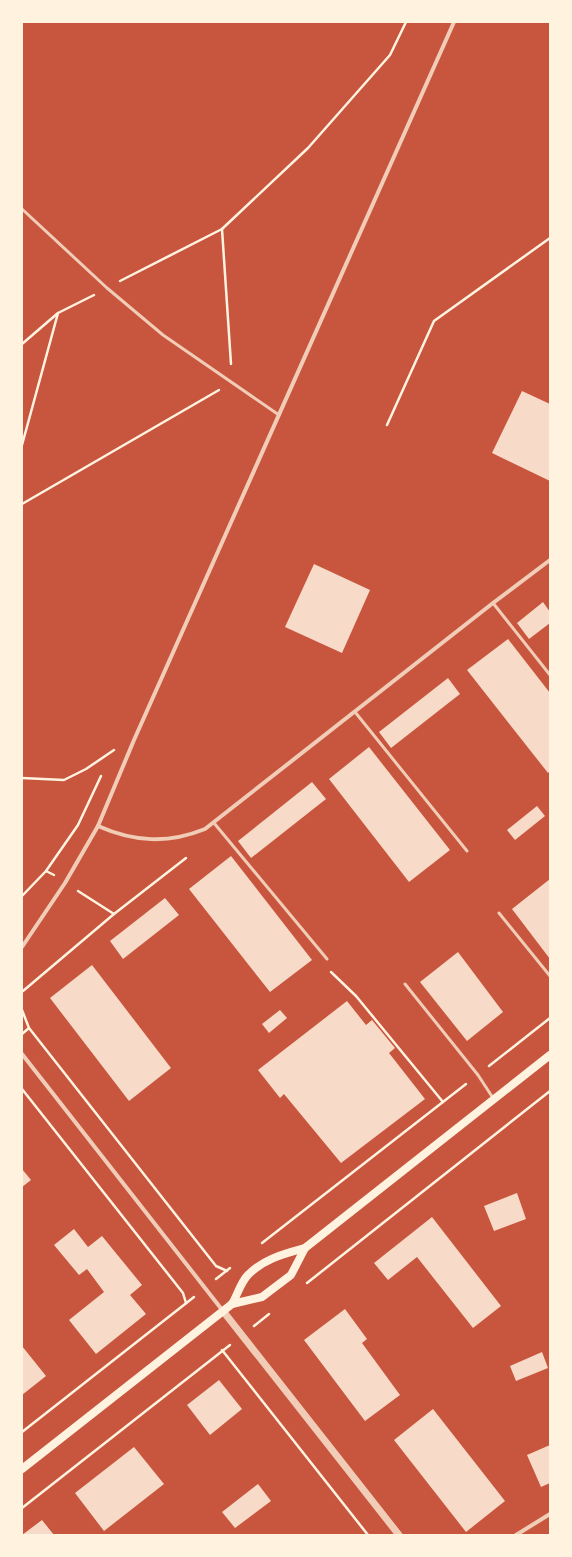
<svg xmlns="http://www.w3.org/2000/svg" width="572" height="1557" font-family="Ubuntu,sans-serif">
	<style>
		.building { fill: #f7dbc8 }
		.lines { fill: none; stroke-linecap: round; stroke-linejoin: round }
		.path { stroke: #fff3e0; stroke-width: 2.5 }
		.service { stroke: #f1ccb7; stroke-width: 3 }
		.minor { stroke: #f1ccb7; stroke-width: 4 }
		.tertiary { stroke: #f1ccb7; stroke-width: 7 }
		.secondary { stroke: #fff3e0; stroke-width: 8 }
	</style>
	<rect width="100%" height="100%" fill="#c8553d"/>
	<!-- building -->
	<g class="building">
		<polygon points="522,391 550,404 550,481 492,453"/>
		<polygon points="314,564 370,590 342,653 285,627"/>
		<polygon points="543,602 550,612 550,623 529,639 517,623"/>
		<polygon points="508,639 550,693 550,771 548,773 467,670"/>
		<polygon points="448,678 460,694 391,748 379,732"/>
		<polygon points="369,747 450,850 409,882 329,779"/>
		<polygon points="312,782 326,799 251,858 238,841"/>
		<polygon points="537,806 545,816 515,840 507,830"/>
		<polygon points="231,856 312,960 270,992 189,889"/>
		<polygon points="550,879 550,959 512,909"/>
		<polygon points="165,898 179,915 123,959 110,941"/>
		<polygon points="458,952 503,1012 467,1041 420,982"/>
		<polygon points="92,965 171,1068 129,1101 50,998"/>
		<polygon points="347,1001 366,1025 372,1020 395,1048 389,1053 425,1099 341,1163 284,1094 280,1098 258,1070"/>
		<polygon points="280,1010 287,1018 269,1033 262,1024"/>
		<polygon points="22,1169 31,1180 22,1187"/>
		<polygon points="517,1193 526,1219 494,1231 484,1206"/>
		<polygon points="432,1217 501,1306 473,1328 417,1257 388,1280 374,1263"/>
		<polygon points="74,1229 88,1247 102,1236 142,1285 130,1295 146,1314 96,1354 69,1320 104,1292 87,1269 79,1275 54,1245"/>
		<polygon points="345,1309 367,1339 362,1343 400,1395 365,1421 304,1340"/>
		<polygon points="22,1346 46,1376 22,1395"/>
		<polygon points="542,1352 548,1368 516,1381 510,1366"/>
		<polygon points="219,1380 242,1409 210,1435 187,1405"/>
		<polygon points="433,1409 505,1501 466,1532 394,1440"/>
		<polygon points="550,1445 550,1483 541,1487 527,1455"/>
		<polygon points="134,1447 164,1484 104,1531 75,1493"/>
		<polygon points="258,1484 271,1501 235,1528 222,1512"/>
		<polygon points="42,1520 54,1535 22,1535"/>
	</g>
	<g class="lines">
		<!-- path -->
		<g class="path">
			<polyline points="222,229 231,364"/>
			<polyline points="120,281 222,229 308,148 390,55 406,22"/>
			<polyline points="22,344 58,313"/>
			<polyline points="387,425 434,321 550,238"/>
			<polyline points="22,445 58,313 94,295"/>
			<polyline points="22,504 219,390"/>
			<polyline points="22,778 64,780 86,769 114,750"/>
			<polyline points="46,871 78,825 101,776"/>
			<polyline points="78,891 114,914"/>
			<polyline points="22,896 46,871 54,875"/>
			<polyline points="331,972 356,996 443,1102"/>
			<polyline points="23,991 114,914 186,858"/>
			<polyline points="22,1010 29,1028 216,1266 227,1271"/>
			<polyline points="22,1034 29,1028"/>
			<polyline points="489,1066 550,1018"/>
			<polyline points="22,1089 183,1293 186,1303"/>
			<polyline points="262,1243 466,1084"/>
			<polyline points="216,1279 230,1268"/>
			<polyline points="307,1283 550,1091"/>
			<polyline points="254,1326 269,1314"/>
			<polyline points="222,1350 368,1535"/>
			<polyline points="22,1432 194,1297"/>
			<polyline points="22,1508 230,1345"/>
		</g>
		<!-- service -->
		<g class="service">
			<polyline points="22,209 107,288 163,335 279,415"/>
			<polyline points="493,603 550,675"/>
			<polyline points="355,712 467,851"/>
			<polyline points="214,823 327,959"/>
			<polyline points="499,913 550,976"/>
			<polyline points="405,984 478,1075 493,1098"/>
		</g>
		<!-- minor -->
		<g class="minor">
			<path d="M98 826C134 842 168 844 205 829L493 603 550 560"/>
			<polyline points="22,947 65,883 98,826 134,740 454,22"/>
			<polyline points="22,1054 223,1311"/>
			<polyline points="516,1535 550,1514"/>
		</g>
		<!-- tertiary -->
		<polyline class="tertiary" points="223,1311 399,1535"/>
		<!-- secondary -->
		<g class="secondary">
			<polyline points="232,1304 262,1297 291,1275 305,1248"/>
			<path d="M22 1469 232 1304C237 1296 240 1284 247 1276 263 1259 283 1254 305 1248L550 1055"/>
		</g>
	</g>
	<!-- border -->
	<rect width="572" height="1557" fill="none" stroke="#fff3e0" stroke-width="46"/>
</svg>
